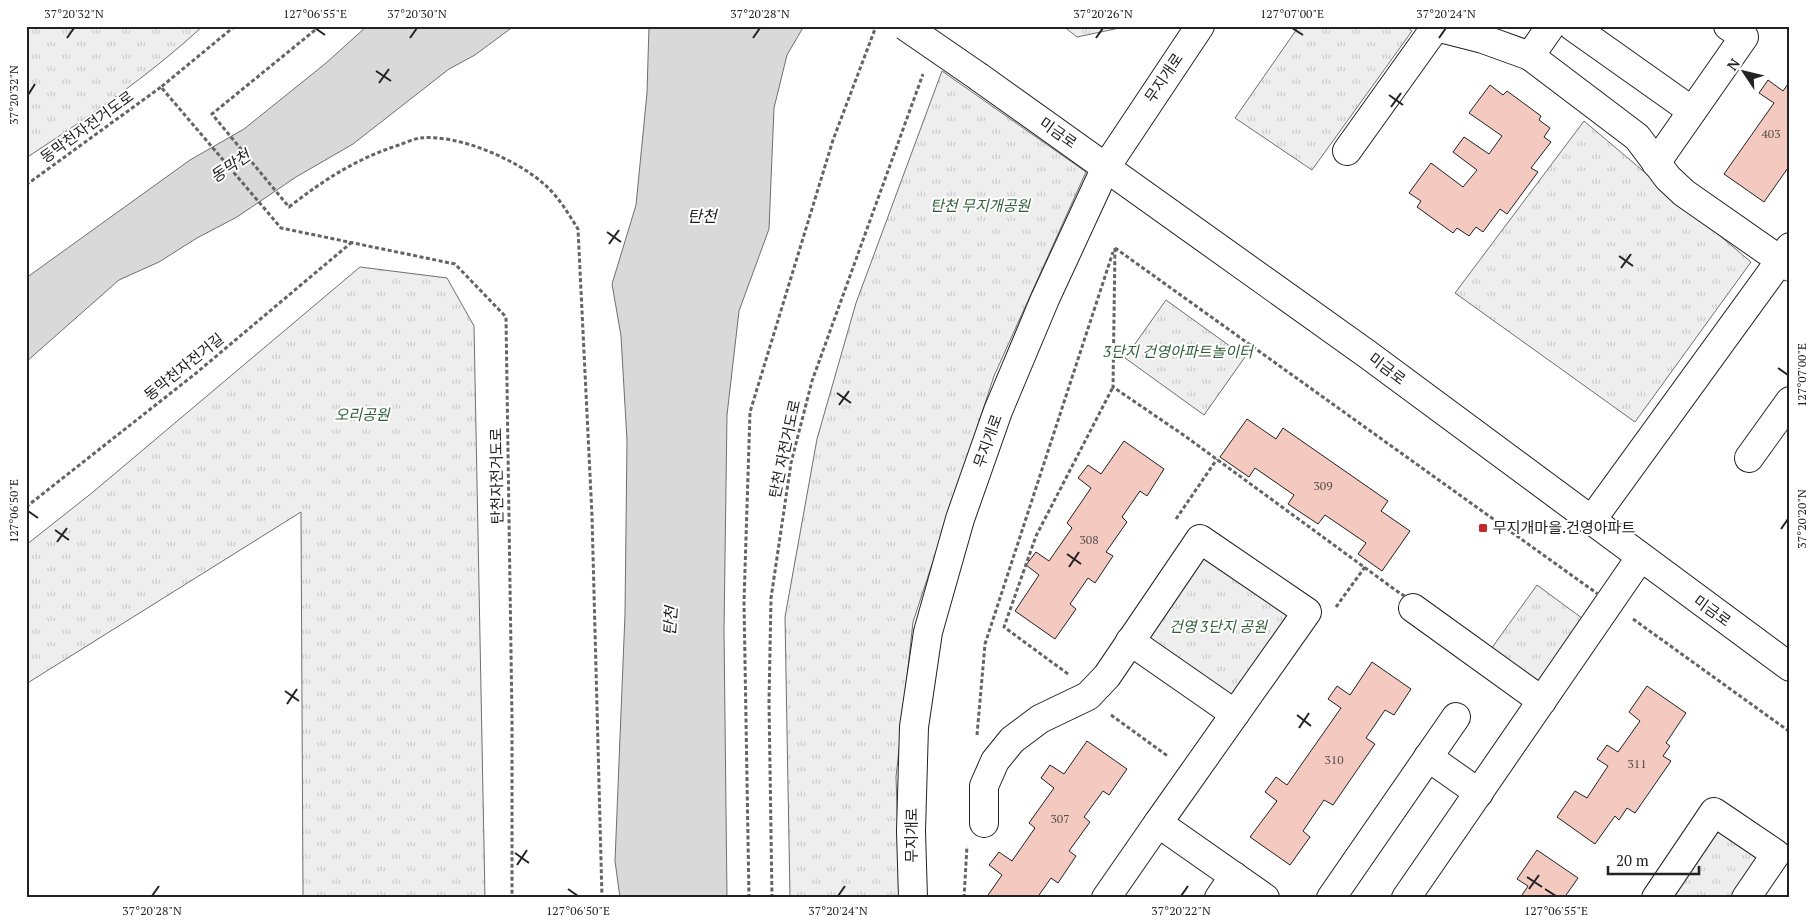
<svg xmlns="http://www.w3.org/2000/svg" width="1816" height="924" font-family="'PT Serif','Noto Sans KR',serif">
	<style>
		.park { fill: url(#park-tufts); stroke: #6f6f6f }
		.water { fill: #d9d9d9; stroke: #6f6f6f }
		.building { fill: #f3c9c0; stroke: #222 }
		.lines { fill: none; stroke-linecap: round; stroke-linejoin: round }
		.minor-casing { stroke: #222; stroke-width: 30 }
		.major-casing { stroke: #222; stroke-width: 30 }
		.path { stroke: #646464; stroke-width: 3; stroke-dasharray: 4 2.5; stroke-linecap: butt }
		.minor { stroke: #fff; stroke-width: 28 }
		.major { stroke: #fff; stroke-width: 28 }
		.major-bridge-casing { stroke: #222; stroke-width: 30; stroke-linecap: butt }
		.major-bridge { stroke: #fff; stroke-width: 28 }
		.ticks { fill: none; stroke: #222; stroke-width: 2 }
		.poi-dot { fill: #c62828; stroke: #fff; stroke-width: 2 }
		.labels { text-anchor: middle; stroke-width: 4; stroke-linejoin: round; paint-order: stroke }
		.number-label { font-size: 12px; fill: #564c4a }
		.street-label { font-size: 15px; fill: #222; stroke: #fff }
		.park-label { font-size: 15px; font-style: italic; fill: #2f5e38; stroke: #fff }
		.poi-label { font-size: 15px; fill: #222; stroke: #fff; text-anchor: start }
		.water-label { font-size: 16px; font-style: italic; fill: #222; stroke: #fff }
		.neatline { fill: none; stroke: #222; stroke-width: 2 }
		.ticks-label { font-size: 12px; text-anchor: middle; fill: #222 }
	</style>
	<defs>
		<pattern id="park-tufts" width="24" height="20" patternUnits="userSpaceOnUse" patternTransform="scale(1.25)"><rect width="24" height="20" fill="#eee"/><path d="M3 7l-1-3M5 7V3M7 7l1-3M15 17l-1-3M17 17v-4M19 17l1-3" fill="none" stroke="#ccc"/></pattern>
	</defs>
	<rect width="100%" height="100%" fill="#fff"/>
	<!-- park -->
	<g class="park">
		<path d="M26 26H203C149 76 87 118 26 158Z"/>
		<polygon points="1063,26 1129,26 1077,37"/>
		<polygon points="1299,26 1406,26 1412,31 1312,170 1235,118"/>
		<polygon points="942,71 1086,172 994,376 913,622 896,777 900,898 790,898 785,617 817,439 856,303"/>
		<polygon points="1584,121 1751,262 1635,422 1455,293"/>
		<polygon points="360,267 447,278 474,326 485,898 303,898 301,512 26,684 26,545 93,492"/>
		<polygon points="1166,300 1245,357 1204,415 1125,358"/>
		<polygon points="1200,545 1301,613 1234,709 1135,640"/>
		<polygon points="1537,585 1590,624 1541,695 1486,656"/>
		<polygon points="1714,812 1776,854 1746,898 1656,898"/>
	</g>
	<!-- water -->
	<g class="water">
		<polygon points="367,26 514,26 475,55 449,69 353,144 296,177 237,217 197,238 159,262 119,280 26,362 26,278 190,160 244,129 326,63"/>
		<polygon points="649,26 804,26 787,55 774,108 769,229 739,311 727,415 724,630 727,898 620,898 615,861 625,614 627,441 621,336 612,284 636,205 647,93"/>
	</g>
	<!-- building -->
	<g class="building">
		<polygon points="1768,80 1783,91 1790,81 1790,165 1764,202 1724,174 1774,103 1759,93"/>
		<polygon points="1490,85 1503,95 1507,91 1541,116 1539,120 1550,128 1544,137 1551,142 1531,168 1538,172 1507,214 1500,209 1483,232 1476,227 1469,236 1457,228 1453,233 1417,207 1421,201 1409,193 1431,163 1463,187 1477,170 1453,152 1464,137 1489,154 1502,136 1469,113"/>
		<polygon points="1247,419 1276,439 1283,428 1388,501 1381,511 1410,531 1382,571 1358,554 1366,543 1325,515 1318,524 1288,504 1294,495 1255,468 1249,477 1220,457"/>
		<polygon points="1124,441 1164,469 1147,496 1140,491 1122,517 1127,522 1106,552 1113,556 1095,583 1088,578 1070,604 1076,609 1055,639 1015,611 1039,575 1026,565 1036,552 1049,561 1072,528 1067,523 1091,488 1078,478 1088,465 1101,474"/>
		<polygon points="1372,662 1411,689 1394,715 1385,710 1366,738 1375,744 1333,805 1324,800 1303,831 1310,837 1290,865 1250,837 1277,801 1265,792 1276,777 1287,785 1341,708 1328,699 1337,686 1350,695"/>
		<polygon points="1647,686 1686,713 1666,743 1670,746 1663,756 1671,761 1635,813 1627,808 1619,820 1615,816 1595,844 1557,817 1575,791 1587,798 1608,766 1597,759 1607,745 1618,752 1640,721 1629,712"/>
		<polygon points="1087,741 1127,769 1109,795 1103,791 1084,817 1090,822 1069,851 1076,856 1058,883 1051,878 1037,898 986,898 1002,875 989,865 999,852 1012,861 1035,828 1029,823 1054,788 1041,778 1050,765 1064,774"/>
		<polygon points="1537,850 1578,878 1564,898 1520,898 1528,886 1517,879"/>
	</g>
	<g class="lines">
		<!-- minor casing -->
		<g class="minor-casing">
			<g id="minor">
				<polyline points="1432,26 1483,39 1530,56 1637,137 1668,178 1684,193 1790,267"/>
				<polyline points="1572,26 1692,111"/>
				<polyline points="1530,56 1551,26"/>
				<polyline points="1347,151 1435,28"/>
				<polyline points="1656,163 1744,37 1728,26"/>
				<polyline points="1749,458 1790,401"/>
				<polyline points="1591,521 1790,247"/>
				<polyline points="1413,608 1542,701"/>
				<polyline points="1130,641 1235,714"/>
				<polyline points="1428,757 1479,793"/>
				<polyline points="984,823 984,786 995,761 1012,740 1040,719 1088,696 1107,676 1200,539 1307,612 1158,823 1265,898"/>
				<polyline points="913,898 911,831 914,727 928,632 960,519 998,411 1045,299 1106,167 1200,26"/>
				<polyline points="1106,898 1158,823"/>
				<polyline points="1219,898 1234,876"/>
				<polyline points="1331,898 1456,717"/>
				<polyline points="1406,898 1640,558"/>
				<polyline points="1656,898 1714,812 1776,854 1746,898"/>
			</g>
		</g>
		<!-- major casing -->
		<g class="major-casing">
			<polyline id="major" points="979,77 1367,354 1790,667"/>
		</g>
		<!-- path -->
		<g class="path">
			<polyline points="235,26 161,87 281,228 455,264 506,317 512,719 512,898"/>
			<path d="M320 26 212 114 289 207C325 179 356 159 399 145 405 143 413 139 420 138 458 134 516 159 544 184 558 196 568 213 578 229L592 516 602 898"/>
			<polyline points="26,185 161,87"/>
			<polygon points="1115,248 1602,597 1539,687 1394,589 1185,436 1113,387"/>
			<polyline points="26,507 195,374 352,242"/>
			<polyline points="1176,519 1217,459"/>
			<polyline points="1336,607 1365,567"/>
			<polyline points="1633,619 1790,732"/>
			<polyline points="1068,674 1004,627 1036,536 1113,387"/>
			<polyline points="1111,715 1169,757"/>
			<polyline points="977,735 985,644 1113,252"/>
			<polyline points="749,898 744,602 750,412 833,140 875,29"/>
			<polyline points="772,898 769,702 771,598 791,463 812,381 923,74"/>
			<polyline points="964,898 967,846"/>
			<polyline points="1787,898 1790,894"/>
		</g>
		<!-- minor -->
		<use href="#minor" class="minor"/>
		<!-- major -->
		<use href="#major" class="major"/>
		<!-- major-bridge casing -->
		<g class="major-bridge-casing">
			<polyline id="major-bridge" points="905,26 979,77"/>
		</g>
		<!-- major-bridge -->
		<use href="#major-bridge" class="major-bridge"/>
	</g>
	<!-- ticks -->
	<path class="ticks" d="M315 28 325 35M1292 28 1303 35M67 38 74 28M410 38 417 28M753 38 760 28M1096 38 1103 28M1439 38 1446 28M376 71 391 81M379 83 389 69M28 95 35 84M1389 95 1403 105M1391 107 1401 93M607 232 621 242M609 244 619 230M1619 256 1633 266M1621 268 1631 254M1778 368 1788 375M837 393 851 403M839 405 849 391M28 511 38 518M1781 529 1788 519M55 530 69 540M57 542 67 528M1067 554 1081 564M1069 567 1079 552M285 691 299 701M287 704 297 689M1297 715 1311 726M1299 728 1309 713M515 853 529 863M517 865 527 850M1527 877 1542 887M568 889 578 896M1529 889 1539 875M1545 889 1556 896M152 896 159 886M838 896 845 886M1181 896 1188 886"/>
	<!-- markers -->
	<rect class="poi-dot" x="1478" y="523" width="10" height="10" rx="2.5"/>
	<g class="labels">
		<!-- number labels -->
		<g class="number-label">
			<text x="1771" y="138">403</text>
			<text x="1323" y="490">309</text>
			<text x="1089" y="544">308</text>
			<text x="1334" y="764">310</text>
			<text x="1637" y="768">311</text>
			<text x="1060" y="823">307</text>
		</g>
		<!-- street labels -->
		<g class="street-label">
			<text transform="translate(1164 78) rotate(-56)" y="5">무지개로</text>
			<text transform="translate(87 127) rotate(-36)" y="5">동막천자전거도로</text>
			<text transform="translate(1058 133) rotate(35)" y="5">미금로</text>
			<text transform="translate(184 367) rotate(-39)" y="5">동막천자전거길</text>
			<text transform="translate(1387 369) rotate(37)" y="5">미금로</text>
			<text transform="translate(988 441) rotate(-70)" y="5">무지개로</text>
			<text transform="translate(785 449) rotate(-78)" y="5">탄천 자전거도로</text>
			<text transform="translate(497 476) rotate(-91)" y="5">탄천자전거도로</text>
			<text transform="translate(1712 611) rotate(36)" y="5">미금로</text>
			<text transform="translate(912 835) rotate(-90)" y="5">무지개로</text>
		</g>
		<!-- park labels -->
		<g class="park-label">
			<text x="980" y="211">탄천 무지개공원</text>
			<text x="1178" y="357">3단지 건영아파트놀이터</text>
			<text x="362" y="420">오리공원</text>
			<text x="1218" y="632">건영 3단지 공원</text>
		</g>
		<!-- poi labels -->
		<g class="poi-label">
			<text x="1493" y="533">무지개마을.건영아파트</text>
		</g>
		<!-- water labels -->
		<g class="water-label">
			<text transform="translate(230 166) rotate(-34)" y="6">동막천</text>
			<text x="702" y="222">탄천</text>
			<text transform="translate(670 621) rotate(-86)" y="6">탄천</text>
		</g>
	</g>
	<!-- border -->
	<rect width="1816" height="924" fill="none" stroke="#ffffff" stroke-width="55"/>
	<!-- north arrow -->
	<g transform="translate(1744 72) rotate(305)" stroke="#ffffff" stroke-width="4" paint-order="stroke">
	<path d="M0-4L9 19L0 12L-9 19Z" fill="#222222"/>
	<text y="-8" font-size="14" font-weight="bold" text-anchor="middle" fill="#222222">N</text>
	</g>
	<!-- scale -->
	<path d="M1608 866v8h91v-8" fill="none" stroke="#222222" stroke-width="2.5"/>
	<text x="1616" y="866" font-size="15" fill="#222222" stroke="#ffffff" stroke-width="4" paint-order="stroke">20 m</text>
	<rect x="28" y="28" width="1760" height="868" class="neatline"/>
	<g class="ticks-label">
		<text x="74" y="18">37°20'32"N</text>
		<text x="315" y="18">127°06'55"E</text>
		<text x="417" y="18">37°20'30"N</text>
		<text x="760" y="18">37°20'28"N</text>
		<text x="1103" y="18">37°20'26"N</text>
		<text x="1292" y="18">127°07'00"E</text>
		<text x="1446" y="18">37°20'24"N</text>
		<text transform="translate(14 95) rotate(-90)" y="4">37°20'32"N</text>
		<text transform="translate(1802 375) rotate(-90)" y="4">127°07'00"E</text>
		<text transform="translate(14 511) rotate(-90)" y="4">127°06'50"E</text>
		<text transform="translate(1802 519) rotate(-90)" y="4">37°20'20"N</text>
		<text x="152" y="915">37°20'28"N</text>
		<text x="578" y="915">127°06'50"E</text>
		<text x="838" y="915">37°20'24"N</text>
		<text x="1181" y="915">37°20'22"N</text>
		<text x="1556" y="915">127°06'55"E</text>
	</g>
</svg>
